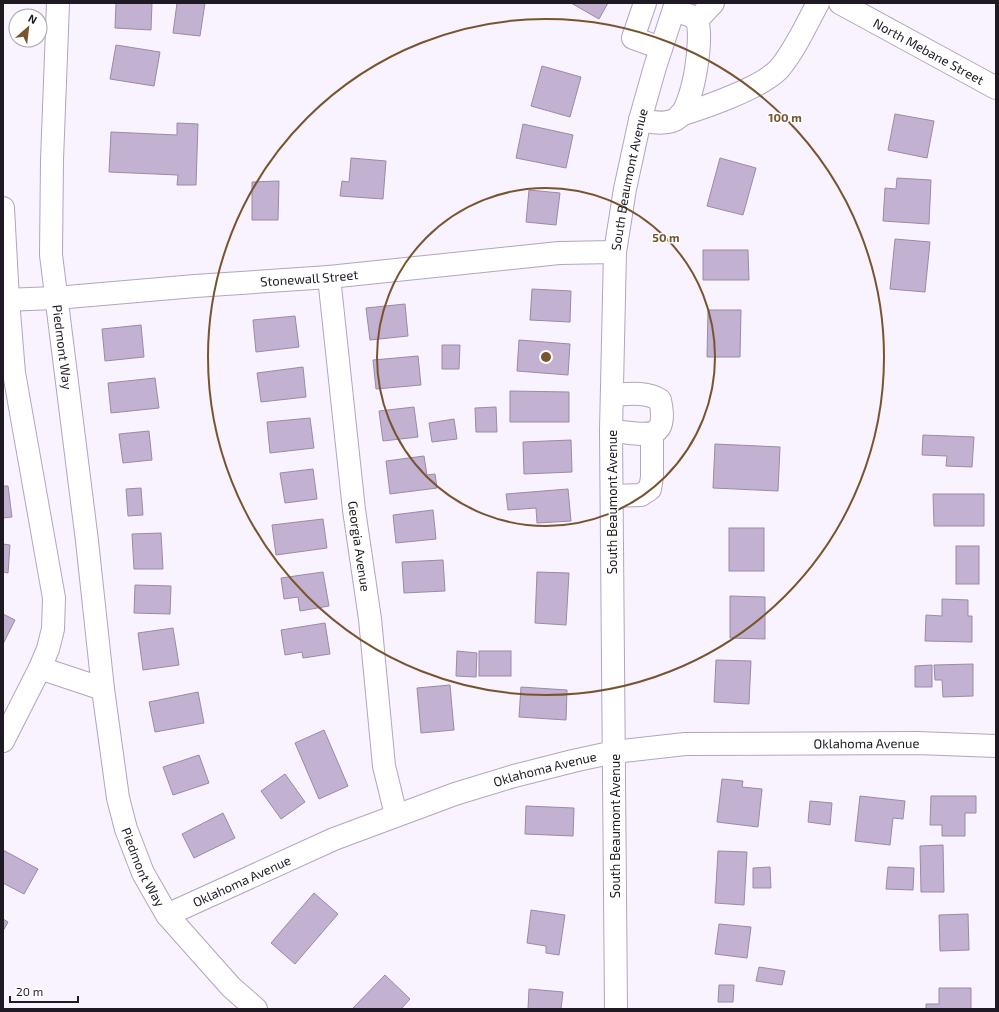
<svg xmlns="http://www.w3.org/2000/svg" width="999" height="1012" font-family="'Exo 2',sans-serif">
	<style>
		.building { fill: #c2b1d1; stroke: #9a8aa8 }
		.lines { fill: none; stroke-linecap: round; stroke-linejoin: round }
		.minor-casing { stroke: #b4a3c2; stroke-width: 24 }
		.major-casing { stroke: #b4a3c2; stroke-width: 24 }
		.minor { stroke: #fff; stroke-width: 22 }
		.major { stroke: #fff; stroke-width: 22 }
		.ring { fill: none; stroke: #79552e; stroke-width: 2 }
		.labels { text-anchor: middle; stroke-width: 3; stroke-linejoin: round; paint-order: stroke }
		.street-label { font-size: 13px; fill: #1f1924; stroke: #fff }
		.centre { fill: #79552e; stroke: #fff; stroke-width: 2 }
		.ring-label { font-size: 12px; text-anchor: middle; font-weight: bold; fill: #79552e; stroke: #fff; stroke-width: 3; stroke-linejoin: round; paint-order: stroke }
	</style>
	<rect width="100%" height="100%" fill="#f9f2ff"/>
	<!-- building -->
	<g class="building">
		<polygon points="116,3 152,3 151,30 115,28"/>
		<polygon points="177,3 205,3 200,36 173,33"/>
		<polygon points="571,3 608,3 599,19"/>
		<polygon points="116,45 160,52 154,86 110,79"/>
		<polygon points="542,66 581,77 570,117 531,106"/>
		<polygon points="895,114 934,121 927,158 888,150"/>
		<polygon points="177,123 198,124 196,185 177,185 178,175 109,172 111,132 177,135"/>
		<polygon points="523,124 573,135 566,168 516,158"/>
		<polygon points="351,158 386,161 383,199 340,196 342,181 349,182"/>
		<polygon points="720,158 756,168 743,215 707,206"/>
		<polygon points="897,178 931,180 929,224 883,221 885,188 896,189"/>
		<polygon points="279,181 278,220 252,220 252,182"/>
		<polygon points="529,190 560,193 556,225 526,222"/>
		<polygon points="895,239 930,242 925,292 890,289"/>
		<polygon points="703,250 748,250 749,280 703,280"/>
		<polygon points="532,289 571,291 570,322 530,320"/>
		<polygon points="405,304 408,336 370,340 366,308"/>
		<polygon points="708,310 741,310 740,357 707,357"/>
		<polygon points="295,316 299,347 256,352 253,320"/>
		<polygon points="141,325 144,357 105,361 102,329"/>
		<polygon points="519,340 570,344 568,375 517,371"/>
		<polygon points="442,345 460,345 459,369 442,369"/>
		<polygon points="418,356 421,385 376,389 373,360"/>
		<polygon points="303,367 306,397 261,402 257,373"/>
		<polygon points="155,378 159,408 111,413 108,383"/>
		<polygon points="510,391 569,392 569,422 510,422"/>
		<polygon points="414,407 418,437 383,441 379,411"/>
		<polygon points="496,407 497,432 476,432 475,408"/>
		<polygon points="310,418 314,448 270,453 267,422"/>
		<polygon points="454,419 457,439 432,442 429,423"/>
		<polygon points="149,431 152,460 123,463 119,434"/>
		<polygon points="923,435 974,437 972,467 946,466 947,456 922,455"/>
		<polygon points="571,440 572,472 524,474 523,442"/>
		<polygon points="715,444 780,447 778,491 713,488"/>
		<polygon points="424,456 427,475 435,474 437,488 390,494 386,461"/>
		<polygon points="313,469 317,499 285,503 280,473"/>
		<polygon points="3,486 8,486 12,517 3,518"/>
		<polygon points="141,488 143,515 128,516 126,489"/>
		<polygon points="568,489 571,521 537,523 536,508 508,510 506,494"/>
		<polygon points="933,494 984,494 984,526 934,526"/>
		<polygon points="433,510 436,539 396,543 393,515"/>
		<polygon points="323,519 327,548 276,555 272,525"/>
		<rect x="729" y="528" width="35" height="43"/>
		<polygon points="161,533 163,569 134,569 132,534"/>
		<polygon points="3,544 10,545 8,573 3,572"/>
		<rect x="956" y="546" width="23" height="38"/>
		<polygon points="443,560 445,591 404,593 402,562"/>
		<polygon points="323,572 329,606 300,611 298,597 284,599 281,578"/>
		<polygon points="537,572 569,573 566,625 535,623"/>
		<polygon points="135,585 171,586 170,614 134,613"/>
		<polygon points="730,596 765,597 765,639 730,638"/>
		<polygon points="942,599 968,600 968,616 972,616 972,642 925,641 926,615 942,616"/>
		<polygon points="3,614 15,620 3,644"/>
		<polygon points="325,623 330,654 303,658 302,652 285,655 281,630"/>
		<polygon points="173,628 179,665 143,670 138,633"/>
		<polygon points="457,651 477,653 476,677 456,676"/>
		<rect x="479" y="651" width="32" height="25"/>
		<polygon points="716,660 751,661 749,704 714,702"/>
		<polygon points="973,664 973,696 943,697 942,680 935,680 934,665"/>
		<polygon points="932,665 932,687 915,687 915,666"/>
		<polygon points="450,685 454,730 421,733 417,688"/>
		<polygon points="521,687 567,690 566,720 519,717"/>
		<polygon points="198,692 204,723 155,732 149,702"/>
		<polygon points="324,730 348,786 319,799 295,743"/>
		<polygon points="199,755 209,783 173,795 163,767"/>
		<polygon points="285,774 305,802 281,819 261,791"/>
		<polygon points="722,779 743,781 742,787 762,789 758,827 717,822"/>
		<polygon points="860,796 905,801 903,819 893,818 890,845 855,841"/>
		<polygon points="931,796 976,796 976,813 965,813 965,836 942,836 942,825 930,825"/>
		<polygon points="810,801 832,803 830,825 808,822"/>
		<polygon points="526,806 574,808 573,836 525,834"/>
		<polygon points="223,813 235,838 194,858 182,834"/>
		<polygon points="943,845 944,892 921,892 920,846"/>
		<polygon points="3,850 38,869 24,894 3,883"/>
		<polygon points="718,851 747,852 744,905 715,903"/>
		<polygon points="770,867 771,888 753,888 753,868"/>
		<polygon points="888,867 914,868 913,890 886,889"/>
		<polygon points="314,893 338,914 295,964 271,943"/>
		<polygon points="531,910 565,915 559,955 546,953 546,946 527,943"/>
		<polygon points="968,914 969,950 940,951 939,915"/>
		<polygon points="3,919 8,922 3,931"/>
		<polygon points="719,924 751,927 747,958 715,954"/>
		<polygon points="759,967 785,971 782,985 756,981"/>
		<polygon points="385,975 410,999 401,1009 352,1009"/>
		<polygon points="719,985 734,985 733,1002 718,1002"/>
		<polygon points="939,988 971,988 971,1009 926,1009 926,1004 939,1004"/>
		<polygon points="529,989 563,992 561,1009 528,1009"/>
	</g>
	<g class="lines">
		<!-- minor casing -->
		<g class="minor-casing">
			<g id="minor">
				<path id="s1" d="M58 3 52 160 51 255 87 541 103 689 118 798 126 829 143 873 167 915 231 987 256 1009"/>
				<polyline points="645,3 633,38 661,48"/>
				<polyline points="697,20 713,3"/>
				<path d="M680 115C706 107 761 88 779 69 795 50 806 25 818 3"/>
				<path d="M640 120C652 122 669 126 679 117 694 102 703 39 697 20L691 16 674 10"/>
				<polyline points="3,208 8,300 14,373 54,598 53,629 48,649 40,668 3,741"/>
				<path id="s2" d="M329 277 354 510 370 619 384 766 396 815"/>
				<path id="s3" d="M3 300 56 298 195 286 329 277 559 253 615 252"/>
				<path d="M611 431C642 433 670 445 660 400 646 391 628 394 612 395"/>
				<polyline points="612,496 641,495 650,489 652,477 652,434"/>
				<polyline points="40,668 103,689"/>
				<path id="s4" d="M167 915 334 839 455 794 514 776 573 761 614 752 685 744 917 743 996 746"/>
				<path id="s5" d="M616 1009 611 431 615 252 625 189 640 120 655 67 676 3"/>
			</g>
		</g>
		<!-- major casing -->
		<g class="major-casing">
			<g id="major">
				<path id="s6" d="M840 3 996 88"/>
			</g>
		</g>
		<!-- minor -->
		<use href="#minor" class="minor"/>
		<!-- major -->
		<use href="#major" class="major"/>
	</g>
	<!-- distance rings -->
	<g class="ring">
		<circle cx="546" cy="357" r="169"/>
		<circle cx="546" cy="357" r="338"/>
	</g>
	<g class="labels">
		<!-- street labels -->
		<g class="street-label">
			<text dy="5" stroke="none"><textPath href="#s6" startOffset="101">North Mebane Street</textPath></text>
			<text dy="5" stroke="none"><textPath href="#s5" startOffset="831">South Beaumont Avenue</textPath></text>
			<text dy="5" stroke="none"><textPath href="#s3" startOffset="307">Stonewall Street</textPath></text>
			<text dy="5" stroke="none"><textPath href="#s1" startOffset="345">Piedmont Way</textPath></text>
			<text transform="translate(612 502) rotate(-90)" y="5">South Beaumont Avenue</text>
			<text dy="5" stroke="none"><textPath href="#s2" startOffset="271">Georgia Avenue</textPath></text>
			<text dy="5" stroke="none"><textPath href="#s4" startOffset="730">Oklahoma Avenue</textPath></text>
			<text dy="5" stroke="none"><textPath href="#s4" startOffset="406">Oklahoma Avenue</textPath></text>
			<text transform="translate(615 826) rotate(-90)" y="5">South Beaumont Avenue</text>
			<text dy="5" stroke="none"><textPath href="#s1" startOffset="873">Piedmont Way</textPath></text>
			<text dy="5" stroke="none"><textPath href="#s4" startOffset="82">Oklahoma Avenue</textPath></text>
		</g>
	</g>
	<circle cx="546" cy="357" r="6" class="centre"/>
	<g class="ring-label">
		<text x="785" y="122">100 m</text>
		<text x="666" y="242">50 m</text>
	</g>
	<!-- border -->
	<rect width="999" height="1012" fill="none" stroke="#1f1924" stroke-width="8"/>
	<!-- north arrow -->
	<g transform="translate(28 28) rotate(28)"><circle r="19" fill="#ffffff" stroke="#a5a3a7"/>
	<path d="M0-3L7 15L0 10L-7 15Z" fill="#79552e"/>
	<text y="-6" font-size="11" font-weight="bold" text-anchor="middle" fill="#1f1924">N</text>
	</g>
	<!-- scale -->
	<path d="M10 996v6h68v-6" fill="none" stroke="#1f1924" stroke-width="2"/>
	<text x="16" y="996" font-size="12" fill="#1f1924" stroke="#ffffff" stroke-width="3" paint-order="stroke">20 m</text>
</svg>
